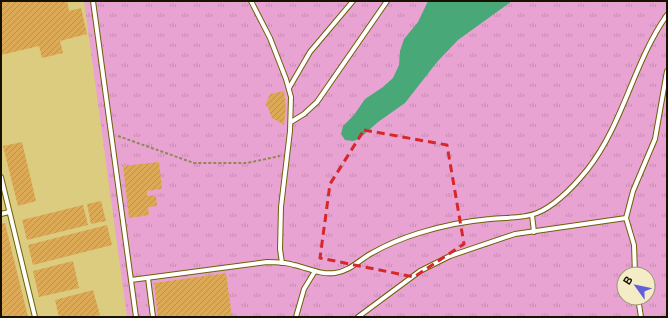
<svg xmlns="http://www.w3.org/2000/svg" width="668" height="318" font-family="Raleway,sans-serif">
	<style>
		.grass { fill: url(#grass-tufts); fill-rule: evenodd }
		.water { fill: #48a877 }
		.building { fill: url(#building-hatch) }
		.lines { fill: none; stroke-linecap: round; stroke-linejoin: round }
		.service-casing { stroke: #6e5f05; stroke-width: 6 }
		.path { stroke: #928750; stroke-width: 2; stroke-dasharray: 3 2; stroke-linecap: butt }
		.service { stroke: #fff; stroke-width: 4 }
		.marked { fill: none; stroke: #d62828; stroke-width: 3; stroke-dasharray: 8 5; stroke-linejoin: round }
	</style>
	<defs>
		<pattern id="grass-tufts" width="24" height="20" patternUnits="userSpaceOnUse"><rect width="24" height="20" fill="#e9a3d3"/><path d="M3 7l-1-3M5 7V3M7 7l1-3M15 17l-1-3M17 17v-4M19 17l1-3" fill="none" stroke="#c78bb3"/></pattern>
		<pattern id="building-hatch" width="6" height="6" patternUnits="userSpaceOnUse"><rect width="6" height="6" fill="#dcaa56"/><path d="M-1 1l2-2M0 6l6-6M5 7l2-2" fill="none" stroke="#bc9149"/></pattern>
	</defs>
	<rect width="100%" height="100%" fill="#dbcc7f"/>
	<!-- grass -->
	<path class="grass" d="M84 1H667V317H127ZM624 274H648V298H624Z"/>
	<!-- water -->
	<polygon class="water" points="428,1 512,1 458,40 437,62 405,103 378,122 359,139 353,141 345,140 341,134 343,126 354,115 365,99 383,87 393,78 399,65 400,51 404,39 418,22"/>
	<!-- building -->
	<g class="building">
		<polygon points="1,1 67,1 69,11 81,8 87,34 60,41 63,53 42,58 39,46 1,55"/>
		<polygon points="284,91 286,108 284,125 272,118 266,103 270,94"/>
		<polygon points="22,142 36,201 18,206 3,146"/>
		<polygon points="159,162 162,189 147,191 147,196 156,195 157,206 148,207 149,215 129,218 123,166"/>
		<polygon points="101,201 106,221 91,224 87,204"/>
		<polygon points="83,205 88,225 27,240 22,220"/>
		<polygon points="5,223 28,317 1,317 1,224"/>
		<polygon points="107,225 112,245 33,265 28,245"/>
		<polygon points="73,261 79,288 39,297 33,271"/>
		<polygon points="226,273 232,317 158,317 154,283"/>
		<polygon points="93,290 100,315 92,317 59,317 55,300"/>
	</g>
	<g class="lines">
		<!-- service casing -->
		<g class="service-casing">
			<g id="service">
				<polyline points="93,1 136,317"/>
				<polyline points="251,1 270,38 286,79 291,97 290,131 281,207 280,249 282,263"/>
				<polyline points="289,88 310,52 353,1"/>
				<polyline points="291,122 304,114 317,102 387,1"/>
				<polyline points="1,177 35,317"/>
				<polyline points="1,214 9,212"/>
				<polyline points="532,215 534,232"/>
				<polyline points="635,274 634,245 626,218 633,191 655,139 667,71"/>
				<polyline points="148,278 153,317"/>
				<path d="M131 280 267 262C276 262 285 262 294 265 308 268 320 275 335 273 350 271 359 260 372 253 386 245 403 238 419 233 442 226 465 221 490 219 505 217 523 219 537 213 557 205 574 186 587 170 624 123 633 63 667 15"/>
				<polyline points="638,298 641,317"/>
				<polyline points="296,317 304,289 315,271"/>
				<polyline points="358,317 420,271 450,256 515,234 626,218"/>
			</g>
		</g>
		<!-- path -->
		<polyline class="path" points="118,136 194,163 247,163 280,156"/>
		<!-- service -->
		<use href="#service" class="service"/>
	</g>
	<!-- marked area -->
	<path class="marked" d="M364 130 447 145 464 244 414 277 320 258 330 184Z"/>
	<!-- border -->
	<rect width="668" height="318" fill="none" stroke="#171200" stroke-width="4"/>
	<!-- north arrow -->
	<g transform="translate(636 286) rotate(303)"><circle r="19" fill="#f3ecc7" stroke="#9b9577"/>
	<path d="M0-3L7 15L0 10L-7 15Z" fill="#6061d9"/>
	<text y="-6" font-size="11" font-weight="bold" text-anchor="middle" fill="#171200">B</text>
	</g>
</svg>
